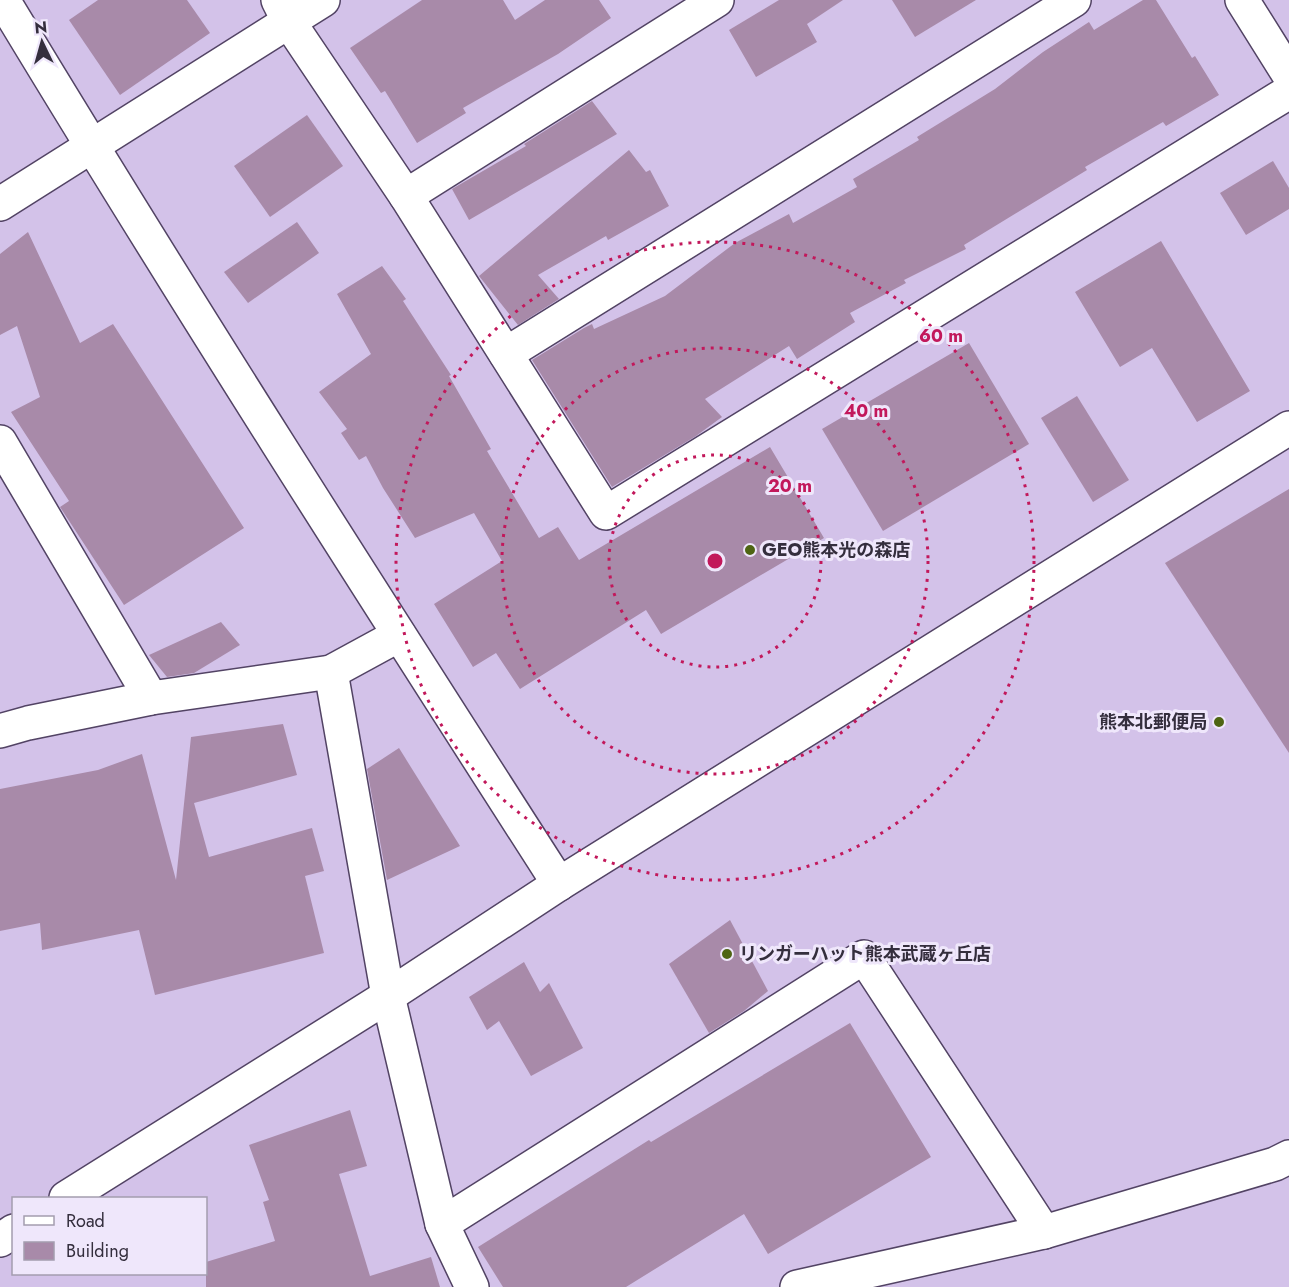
<svg xmlns="http://www.w3.org/2000/svg" width="1289" height="1287" font-family="Jost,'Noto Sans JP',sans-serif">
	<style>
		.building { fill: #a88aa9 }
		.lines { fill: none; stroke-linecap: round; stroke-linejoin: round }
		.minor-casing { stroke: #524364; stroke-width: 36 }
		.minor { stroke: #fff; stroke-width: 33 }
		.ring { fill: none; stroke: #c2185b; stroke-width: 3; stroke-dasharray: 3 6 }
		.poi-dot { fill: #4e6513; stroke: #efe7fb; stroke-width: 2 }
		.labels { text-anchor: middle; stroke-width: 6; stroke-linejoin: round; paint-order: stroke }
		.poi-label { font-size: 18px; font-weight: bold; fill: #342e3d; stroke: #efe7fb; text-anchor: start }
		.centre { fill: #c2185b; stroke: #efe7fb; stroke-width: 3 }
		.ring-label { font-size: 18px; text-anchor: middle; font-weight: bold; fill: #c2185b; stroke: #efe7fb; stroke-width: 6; stroke-linejoin: round; paint-order: stroke }
	</style>
	<rect width="100%" height="100%" fill="#d3c2e9"/>
	<!-- building -->
	<g class="building">
		<polygon points="98,0 187,0 210,33 120,95 69,20"/>
		<polygon points="422,0 503,0 515,20 545,0 599,0 611,18 558,54 463,108 466,113 417,143 385,91 381,93 350,48"/>
		<polygon points="779,0 843,0 807,24 817,42 756,77 729,30"/>
		<polygon points="892,0 976,0 915,37"/>
		<polygon points="1143,0 1156,0 1192,58 1195,56 1219,95 1166,126 1163,122 1085,167 1087,170 964,245 966,249 904,280 906,283 850,313 855,322 797,359 789,346 705,399 722,417 696,436 612,487 532,360 584,328 592,324 594,329 665,296 735,243 789,214 793,223 857,187 853,179 919,140 917,137 995,89 1043,52 1089,22 1094,30"/>
		<polygon points="592,101 617,134 469,220 452,189 526,146 524,144"/>
		<polygon points="307,115 343,166 270,217 234,166"/>
		<polygon points="629,150 646,172 650,170 669,206 608,240 606,236 538,275 559,299 518,325 479,276"/>
		<polygon points="1273,161 1289,188 1289,209 1246,235 1220,193"/>
		<polygon points="297,222 319,253 248,303 224,272"/>
		<polygon points="28,232 80,343 113,324 244,528 124,605 60,507 69,501 11,412 40,397 17,326 0,335 0,254"/>
		<polygon points="1161,241 1250,391 1197,422 1152,348 1120,367 1075,292"/>
		<polygon points="382,266 406,299 403,301 451,375 449,376 491,449 487,451 539,538 558,527 579,560 770,447 824,538 661,634 646,610 520,689 496,653 473,667 434,604 502,561 474,513 415,538 383,488 366,456 359,460 341,433 347,429 319,392 371,354 337,294"/>
		<polygon points="969,343 1029,444 883,531 822,429"/>
		<polygon points="1077,396 1129,480 1093,502 1041,418"/>
		<polygon points="1289,489 1289,753 1165,563"/>
		<polygon points="221,622 240,645 194,673 167,677 149,655"/>
		<polygon points="283,724 297,775 194,803 209,857 312,828 324,871 305,876 324,953 155,995 139,930 42,950 40,923 0,931 0,789 98,770 142,754 176,880 191,737"/>
		<polygon points="399,748 460,846 387,880 367,769"/>
		<polygon points="730,920 768,991 744,1011 709,1033 669,964"/>
		<polygon points="524,962 540,992 549,983 583,1048 531,1076 499,1021 487,1030 469,997"/>
		<polygon points="850,1023 931,1157 768,1254 744,1214 626,1287 503,1287 478,1247 649,1140 651,1142"/>
		<polygon points="350,1110 367,1166 339,1174 370,1276 431,1257 440,1287 206,1287 206,1262 275,1241 263,1202 269,1200 249,1145"/>
	</g>
	<g class="lines">
		<!-- minor casing -->
		<g class="minor-casing">
			<g id="minor">
				<path d="M3 0C183 298 371 591 559 884"/>
				<polyline points="278,0 289,22 406,196 606,513 1289,92"/>
				<polyline points="1242,0 1289,75"/>
				<polyline points="406,196 717,0"/>
				<polyline points="0,204 323,0"/>
				<polyline points="506,354 1074,0"/>
				<polyline points="0,442 151,698"/>
				<polyline points="331,672 388,996 442,1224 472,1287"/>
				<polyline points="0,731 28,723 151,698 331,672 399,635"/>
				<polyline points="66,1198 388,996 559,884 1289,428"/>
				<polyline points="442,1224 864,957 1044,1232"/>
				<polyline points="0,1240 14,1231"/>
				<polyline points="797,1287 1044,1232 1275,1164 1289,1157"/>
			</g>
		</g>
		<!-- minor -->
		<use href="#minor" class="minor"/>
	</g>
	<!-- distance rings -->
	<g class="ring">
		<circle cx="715" cy="561" r="106"/>
		<circle cx="715" cy="561" r="213"/>
		<circle cx="715" cy="561" r="319"/>
	</g>
	<!-- markers -->
	<g class="poi-dot">
		<circle cx="750" cy="550" r="6"/>
		<circle cx="1219" cy="722" r="6"/>
		<circle cx="727" cy="954" r="6"/>
	</g>
	<g class="labels">
		<!-- poi labels -->
		<g class="poi-label">
			<text x="762" y="556">GEO熊本光の森店</text>
			<text x="1207" y="728" text-anchor="end">熊本北郵便局</text>
			<text x="739" y="960">リンガーハット熊本武蔵ヶ丘店</text>
		</g>
	</g>
	<circle cx="715" cy="561" r="9" class="centre"/>
	<g class="ring-label">
		<text x="941" y="342">60 m</text>
		<text x="866" y="417">40 m</text>
		<text x="790" y="492">20 m</text>
	</g>
	<!-- legend -->
	<rect x="12" y="1197" width="195" height="78" fill="#efe7fb" stroke="#a49daf" stroke-width="1.5"/>
	<rect x="24" y="1216" width="30" height="9" fill="#ffffff" stroke="#a49daf" stroke-width="1.5"/>
	<text x="66" y="1227" font-size="18" fill="#342e3d">Road</text>
	<rect x="24" y="1242" width="30" height="18" fill="#a88aa9" stroke="#a49daf" stroke-width="1.5"/>
	<text x="66" y="1257" font-size="18" fill="#342e3d">Building</text>
	<!-- north arrow -->
	<g transform="translate(42 42) rotate(355)" stroke="#efe7fb" stroke-width="4.5" paint-order="stroke">
	<path d="M0-4.5L10 22L0 15L-10 22Z" fill="#342e3d"/>
	<text y="-9" font-size="16" font-weight="bold" text-anchor="middle" fill="#342e3d">N</text>
	</g>
</svg>
